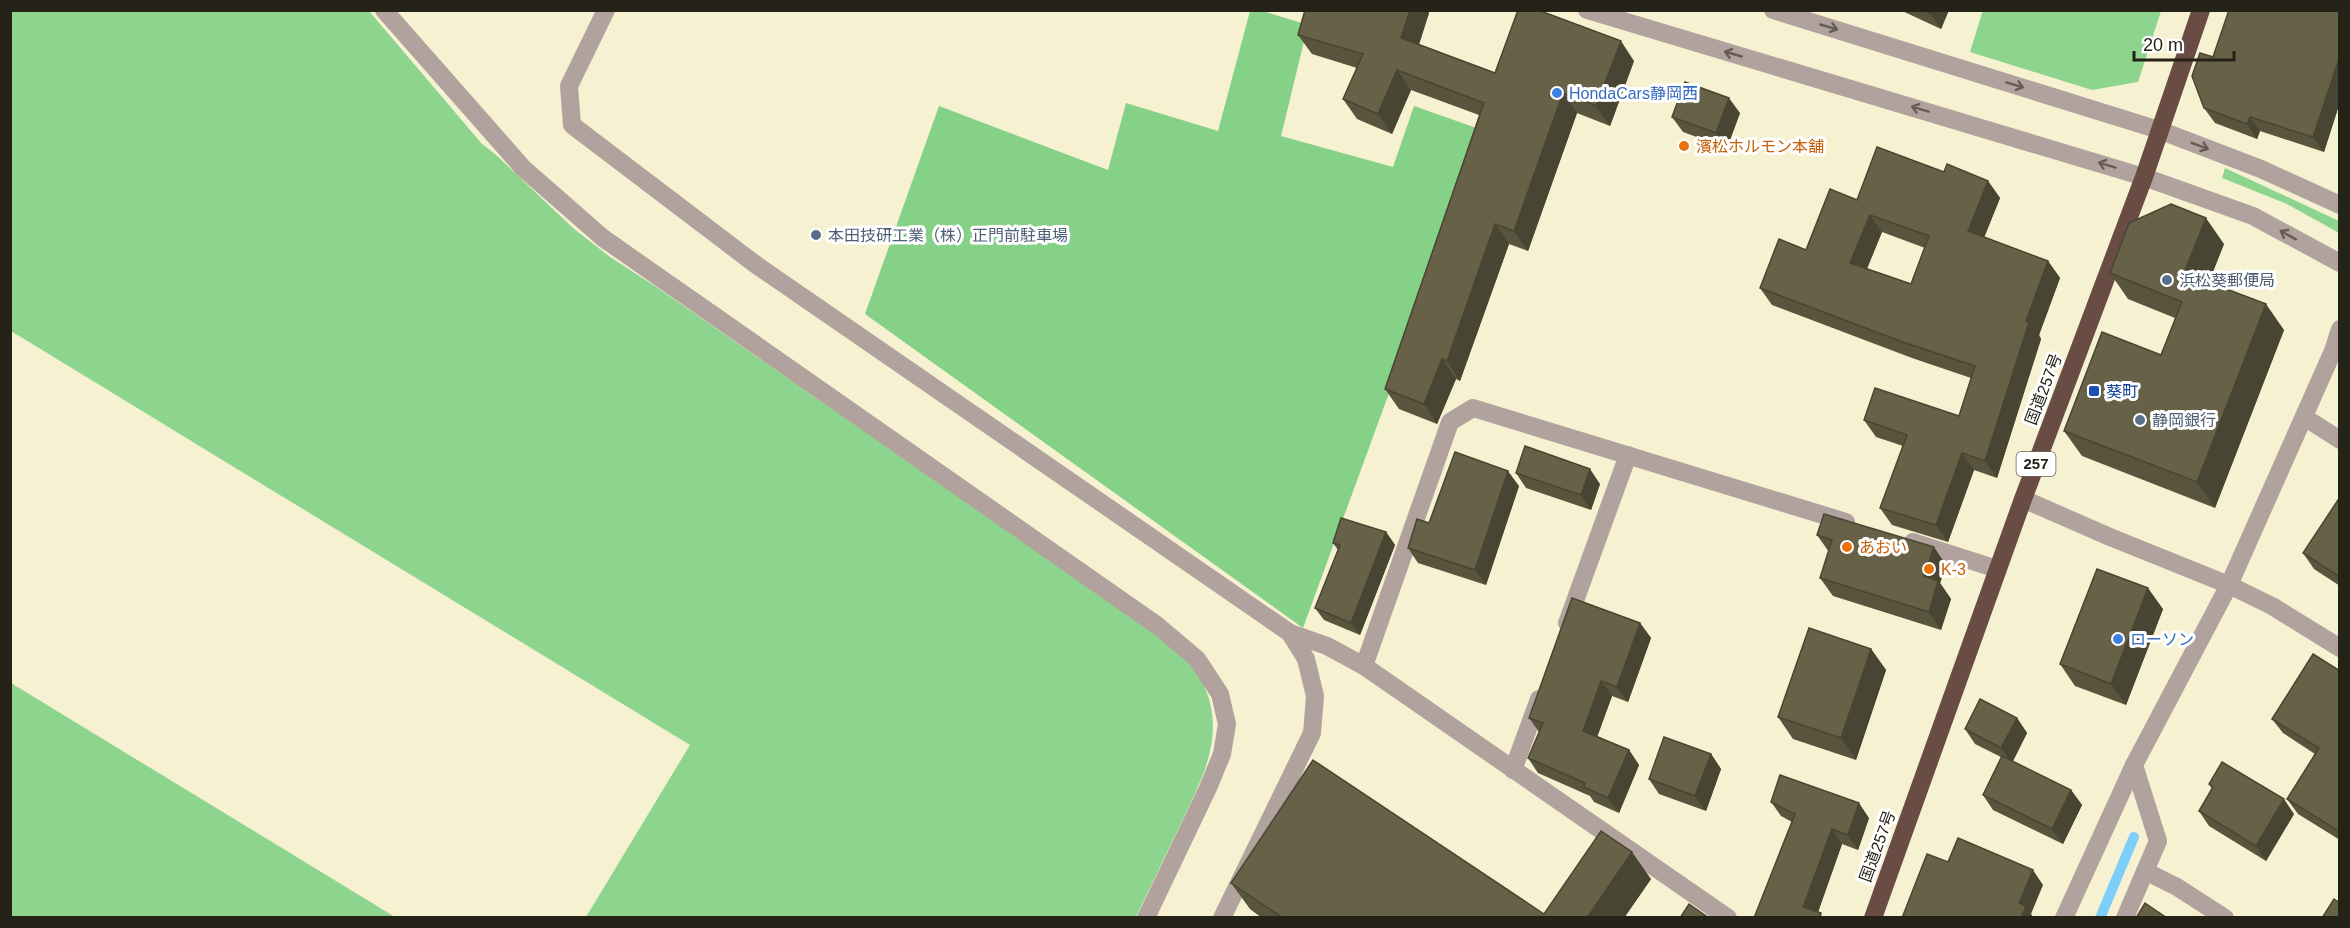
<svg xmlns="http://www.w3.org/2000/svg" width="2350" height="928" font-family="Helvetica,'Noto Sans JP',sans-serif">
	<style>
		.green { fill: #8dd48f }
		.forest { fill: #84d187 }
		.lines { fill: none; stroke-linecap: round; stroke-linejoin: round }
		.stream { stroke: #7ecefc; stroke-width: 10 }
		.minor { stroke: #b1a29e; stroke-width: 18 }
		.highway { stroke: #694c44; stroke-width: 18 }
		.wall { fill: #59543d; fill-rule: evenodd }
		.shaded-wall { fill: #484532 }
		.building { fill: #676247; stroke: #484532; stroke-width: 1.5; fill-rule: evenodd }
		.oneway { stroke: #645c54 }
		.shop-dot { fill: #3f7fe0; stroke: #fff; stroke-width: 2 }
		.food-dot { fill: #e8710a; stroke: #fff; stroke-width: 2 }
		.service-dot { fill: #5c6f8a; stroke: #fff; stroke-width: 2 }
		.transit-dot { fill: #1a4fb4; stroke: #fff; stroke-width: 2 }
		.labels { text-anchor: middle; stroke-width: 6; stroke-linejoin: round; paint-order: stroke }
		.shield { fill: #fff; stroke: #66655d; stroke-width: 1.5 }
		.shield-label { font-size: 15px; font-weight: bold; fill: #252318 }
		.shop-label { font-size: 16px; fill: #366cbe; stroke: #fff; text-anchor: start }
		.food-label { font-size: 16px; fill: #c56008; stroke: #fff; text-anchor: start }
		.service-label { font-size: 16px; fill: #4e5e75; stroke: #fff; text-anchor: start }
		.street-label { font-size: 16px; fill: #252318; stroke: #fff }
		.transit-label { font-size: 16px; fill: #164399; stroke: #fff; text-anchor: start }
	</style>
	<rect width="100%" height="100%" fill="#f6f1d1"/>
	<!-- green -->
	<g class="green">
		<polygon points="1983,10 2161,10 2161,11 2138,82 2092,90 1970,52"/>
		<path d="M10 11H369L482 144 495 154 573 228 610 257 655 286 1169 643C1176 649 1184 654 1190 661 1198 670 1203 682 1207 693 1224 740 1201 781 1181 823 1166 854 1151 886 1136 917H586L690 745 11 331Z"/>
		<polygon points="2225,168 2339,221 2339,233 2287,204 2222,178"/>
		<polygon points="10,683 11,683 395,917 11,917"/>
	</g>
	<!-- forest -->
	<polygon class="forest" points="1250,11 1263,11 1308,25 1281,136 1393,167 1414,106 1485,131 1303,628 865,314 939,106 1108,170 1126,103 1218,131"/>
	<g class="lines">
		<!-- stream -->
		<polyline class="stream" points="2100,918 2134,837"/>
		<!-- minor -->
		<g class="minor">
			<polyline points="384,10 523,168 603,238 1158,626 1197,659 1220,694 1227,724 1222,754 1208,788 1146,918"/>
			<polyline points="606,10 569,86 572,125 755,264 1290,633 1306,659 1315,696 1312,733 1222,918"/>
			<polyline points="1587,10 2144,177 2253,216 2340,263"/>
			<polyline points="1773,10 2159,130 2261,169 2340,205"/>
			<polyline points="2304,417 2340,440"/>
			<polyline points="2023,499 2110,537 2229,585 2272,606 2340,648"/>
			<polyline points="1913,542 1997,569"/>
			<polyline points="1567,623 1628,455"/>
			<polyline points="1290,633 1327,646 1364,666 1728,918"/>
			<polyline points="1364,666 1450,422 1473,408 1846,522"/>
			<polyline points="1513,770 1539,699"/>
			<polyline points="2145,871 2177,887 2225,918"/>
			<polyline points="2064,918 2134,765 2229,585 2333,351 2340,329"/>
			<polyline points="2125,918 2158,841 2134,765"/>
		</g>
		<!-- highway -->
		<polyline class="highway" points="1873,918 2023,499 2144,177 2201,10"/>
	</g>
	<!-- wall -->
	<g class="wall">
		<polygon points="1300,10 1427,10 1429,13 1419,44 1495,73 1634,61 1610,126 1577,113 1528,251 1509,244 1460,381 1456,379 1437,424 1399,409 1385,389 1479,115 1411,90 1392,134 1357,119 1343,99 1357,68 1312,54 1298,35 1305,12"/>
		<polygon points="1900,10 1949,10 1941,29"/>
		<polygon points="2227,10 2340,10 2340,102 2324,152 2260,131 2257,139 2215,123 2204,108 2228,12"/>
		<polygon points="1740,113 1727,148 1683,132 1672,117"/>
		<path d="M1944 172 1988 181 2000 198 1984 237 2048 261 2060 278 2039 335 2041 339 1997 478 1974 470 1948 542 1892 525 1880 508 1903 446 1876 437 1864 420 1959 416 1971 378 1912 358 1772 305 1760 288 1806 250 1857 200ZM1882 232 1925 248 1911 284 1867 269Z"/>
		<polygon points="2224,244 2209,282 2284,330 2215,508 2082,456 2064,431 2161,355 2175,318 2128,299 2110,273"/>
		<polygon points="1516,473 1600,484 1591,510 1526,488"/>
		<polygon points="1519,486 1486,585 1418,563 1408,548 1429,523"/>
		<polygon points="2340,497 2340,586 2314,569 2303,553"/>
		<polygon points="1386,532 1395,545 1360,635 1324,620 1315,608 1338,550 1333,543"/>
		<polygon points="1817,535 1946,565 1940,583 1951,599 1941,630 1833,596 1820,578 1829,552"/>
		<polygon points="2163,609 2126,705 2075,686 2060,664"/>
		<polygon points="1640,623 1651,638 1628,702 1612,696 1597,736 1629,750 1639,765 1619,813 1594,802 1590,796 1538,773 1528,758 1539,732 1529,718"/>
		<polygon points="1871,649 1886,670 1856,760 1793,739 1778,717"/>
		<polygon points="2340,671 2340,840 2298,814 2287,799 2315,754 2283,733 2272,719"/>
		<polygon points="2017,718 2027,733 2013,761 2071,790 2082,805 2063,844 1993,810 1983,795 2001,757 1975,744 1965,729"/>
		<polygon points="1711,754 1721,769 1706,811 1659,794 1649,779"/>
		<polygon points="2209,784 2294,814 2266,861 2209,826 2199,811 2212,789"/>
		<polygon points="1771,802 1869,818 1858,850 1842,844 1818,912 1754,918 1792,822 1781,816"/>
		<polygon points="1651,879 1624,918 1262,918 1250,909 1231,883 1544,914"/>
	</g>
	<!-- shaded-wall -->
	<g class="shaded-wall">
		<polygon points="1410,10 1427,10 1429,13 1415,57 1401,38"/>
		<polygon points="1932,10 1949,10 1941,29 1931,14"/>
		<polygon points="1621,41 1634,61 1610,126 1596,106"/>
		<polygon points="2340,56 2340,102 2324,152 2313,137"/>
		<polygon points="1397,70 1411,90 1392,134 1378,114"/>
		<polygon points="1563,93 1577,113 1528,251 1514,231"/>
		<polygon points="1729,98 1740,113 1727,148 1716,133"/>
		<polygon points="2250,117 2260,131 2257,139 2247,124"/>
		<polygon points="1988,181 2000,198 1980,248 1968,231"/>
		<polygon points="1870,215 1882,232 1862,280 1850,263"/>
		<polygon points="2206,218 2224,244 2202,299 2184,273"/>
		<polygon points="1495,224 1509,244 1460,381 1447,361"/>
		<polygon points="2048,261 2060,278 2039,335 2041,339 1997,478 1985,461 2026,321"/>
		<polygon points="2266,304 2284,330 2215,508 2197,482"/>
		<polygon points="1442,359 1456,379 1437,424 1424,404"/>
		<polygon points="1962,453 1974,470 1948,542 1936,525"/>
		<polygon points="1590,469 1600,484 1591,510 1581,495"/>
		<polygon points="1508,471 1519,486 1486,585 1475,570"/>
		<polygon points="1386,532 1395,545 1360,635 1351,623"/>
		<polygon points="1934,547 1946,565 1940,583 1951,599 1941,630 1929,612 1924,576"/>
		<polygon points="2148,588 2163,609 2126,705 2111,684"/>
		<polygon points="1640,623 1651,638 1628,702 1617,687"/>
		<polygon points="1871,649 1886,670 1856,760 1841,738"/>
		<polygon points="1601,681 1612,696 1594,746 1583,731"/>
		<polygon points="2017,718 2027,733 2012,763 2001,748"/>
		<polygon points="1629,750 1639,765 1619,813 1608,798"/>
		<polygon points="1711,754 1721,769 1706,811 1695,796"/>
		<polygon points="2071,790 2082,805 2063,844 2052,829"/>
		<polygon points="2284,799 2294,814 2266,861 2256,846"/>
		<polygon points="1859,803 1869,818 1858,850 1848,835"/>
		<polygon points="1832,829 1842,844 1816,918 1803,907"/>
		<polygon points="1632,852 1651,879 1624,918 1587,918"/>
		<polygon points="2033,870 2043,885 2031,914 2034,918 2021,918 2019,903"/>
	</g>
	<!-- building -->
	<g class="building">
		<polygon points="1305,10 1410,10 1401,38 1495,73 1518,10 1538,10 1621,41 1596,106 1563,93 1514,231 1495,224 1447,361 1442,359 1424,404 1385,389 1484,103 1397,70 1378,114 1343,99 1363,54 1298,35"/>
		<polygon points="1923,10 1932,10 1931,14"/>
		<polygon points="2229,10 2340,10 2340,56 2313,137 2250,117 2247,124 2204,108 2192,76 2200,53 2213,57"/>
		<polygon points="1685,82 1729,98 1716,133 1672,117"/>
		<path d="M1877 147 1944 172 1947 164 1988 181 1968 231 2048 261 2026 321 2029 322 1985 461 1962 453 1936 525 1880 508 1907 435 1864 420 1875 388 1959 416 1975 366 1900 341 1760 288 1779 239 1806 250 1830 189 1857 200ZM1870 215 1929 236 1911 284 1850 263Z"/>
		<polygon points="2171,204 2206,218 2184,273 2266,304 2197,482 2064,431 2102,332 2161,355 2182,302 2110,273 2129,223"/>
		<polygon points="1525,446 1590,469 1581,495 1516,473"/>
		<polygon points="1455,452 1508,471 1475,570 1408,548 1417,519 1429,523"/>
		<polygon points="2340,497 2340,577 2303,553"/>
		<polygon points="1824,514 1934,547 1924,576 1938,581 1929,612 1820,578 1832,540 1817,535"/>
		<polygon points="1341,518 1386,532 1351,623 1315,608 1340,545 1333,543"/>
		<polygon points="2097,569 2148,588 2111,684 2060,664"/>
		<polygon points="1572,598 1640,623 1617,687 1601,681 1583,731 1629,750 1608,798 1584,787 1585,783 1528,758 1543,723 1529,718"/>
		<polygon points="1809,628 1871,649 1841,738 1778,717"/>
		<polygon points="2313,654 2340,671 2340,832 2287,799 2319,748 2272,719"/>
		<polygon points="1980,699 2017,718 2001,748 1965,729"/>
		<polygon points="1664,737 1711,754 1695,796 1649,779"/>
		<polygon points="2002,756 2071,790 2052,829 1983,795"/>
		<polygon points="1313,760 1544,914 1601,831 1632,852 1587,918 1283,918 1231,883"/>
		<polygon points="2222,762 2284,799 2256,846 2199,811 2213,787 2209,784"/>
		<polygon points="1780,775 1859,803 1848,835 1832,829 1803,907 1821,913 1820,918 1754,918 1795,814 1771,802"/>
		<polygon points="1958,838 2033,870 2019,903 2026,906 2021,918 1902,918 1927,854 1948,862"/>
		<polygon points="2334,899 2340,903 2340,918 2322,918"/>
		<polygon points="2145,903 2167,918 2136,918"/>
		<polygon points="1689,904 1709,918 1680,918"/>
	</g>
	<!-- one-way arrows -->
	<defs><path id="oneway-shaft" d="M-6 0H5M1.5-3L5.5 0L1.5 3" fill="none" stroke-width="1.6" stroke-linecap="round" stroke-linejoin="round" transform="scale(1.5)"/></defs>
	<g class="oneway">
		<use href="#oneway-shaft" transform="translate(1829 27) rotate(16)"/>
		<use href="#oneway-shaft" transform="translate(1733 54) rotate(-164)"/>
		<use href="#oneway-shaft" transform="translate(2015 85) rotate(17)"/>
		<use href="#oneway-shaft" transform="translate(1920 109) rotate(-163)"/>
		<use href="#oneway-shaft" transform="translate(2200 146) rotate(21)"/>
		<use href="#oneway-shaft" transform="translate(2107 165) rotate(-163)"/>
		<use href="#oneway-shaft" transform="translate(2288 235) rotate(-151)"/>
	</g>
	<!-- markers -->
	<g class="shop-dot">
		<circle cx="1557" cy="93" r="6"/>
		<circle cx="2118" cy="639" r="6"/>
	</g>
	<g class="food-dot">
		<circle cx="1684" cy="146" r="6"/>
		<circle cx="1847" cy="547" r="6"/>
		<circle cx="1929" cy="569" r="6"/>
	</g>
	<g class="service-dot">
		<circle cx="816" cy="235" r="6"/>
		<circle cx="2167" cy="280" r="6"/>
		<circle cx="2140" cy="420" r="6"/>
	</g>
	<rect class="transit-dot" x="2088" y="385" width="12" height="12" rx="3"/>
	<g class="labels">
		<!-- shield labels -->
		<rect class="shield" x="2016.5" y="452" width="39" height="24" rx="4.5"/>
		<g class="shield-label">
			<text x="2036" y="469">257</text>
		</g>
		<!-- shop labels -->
		<g class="shop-label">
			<text x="1569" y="99">HondaCars静岡西</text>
			<text x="2130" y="645">ローソン</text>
		</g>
		<!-- food labels -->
		<g class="food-label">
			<text x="1696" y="152">濱松ホルモン本舗</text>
			<text x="1859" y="553">あおい</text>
			<text x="1941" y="575">K-3</text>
		</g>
		<!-- service labels -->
		<g class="service-label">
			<text x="828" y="241">本田技研工業（株）正門前駐車場</text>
			<text x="2179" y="286">浜松葵郵便局</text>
			<text x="2152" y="426">静岡銀行</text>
		</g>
		<!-- street labels -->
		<g class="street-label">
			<text transform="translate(2043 389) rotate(-69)" y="6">国道257号</text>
			<text transform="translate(1877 846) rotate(-70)" y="6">国道257号</text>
		</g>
		<!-- transit labels -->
		<g class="transit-label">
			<text x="2106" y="397">葵町</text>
		</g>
	</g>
	<!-- border -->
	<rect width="2350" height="928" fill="none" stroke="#252318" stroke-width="24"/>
	<!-- scale -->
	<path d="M2134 51v9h100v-9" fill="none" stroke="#252318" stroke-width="3"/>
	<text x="2143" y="51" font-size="18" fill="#252318" stroke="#ffffff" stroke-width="4.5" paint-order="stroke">20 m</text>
</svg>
